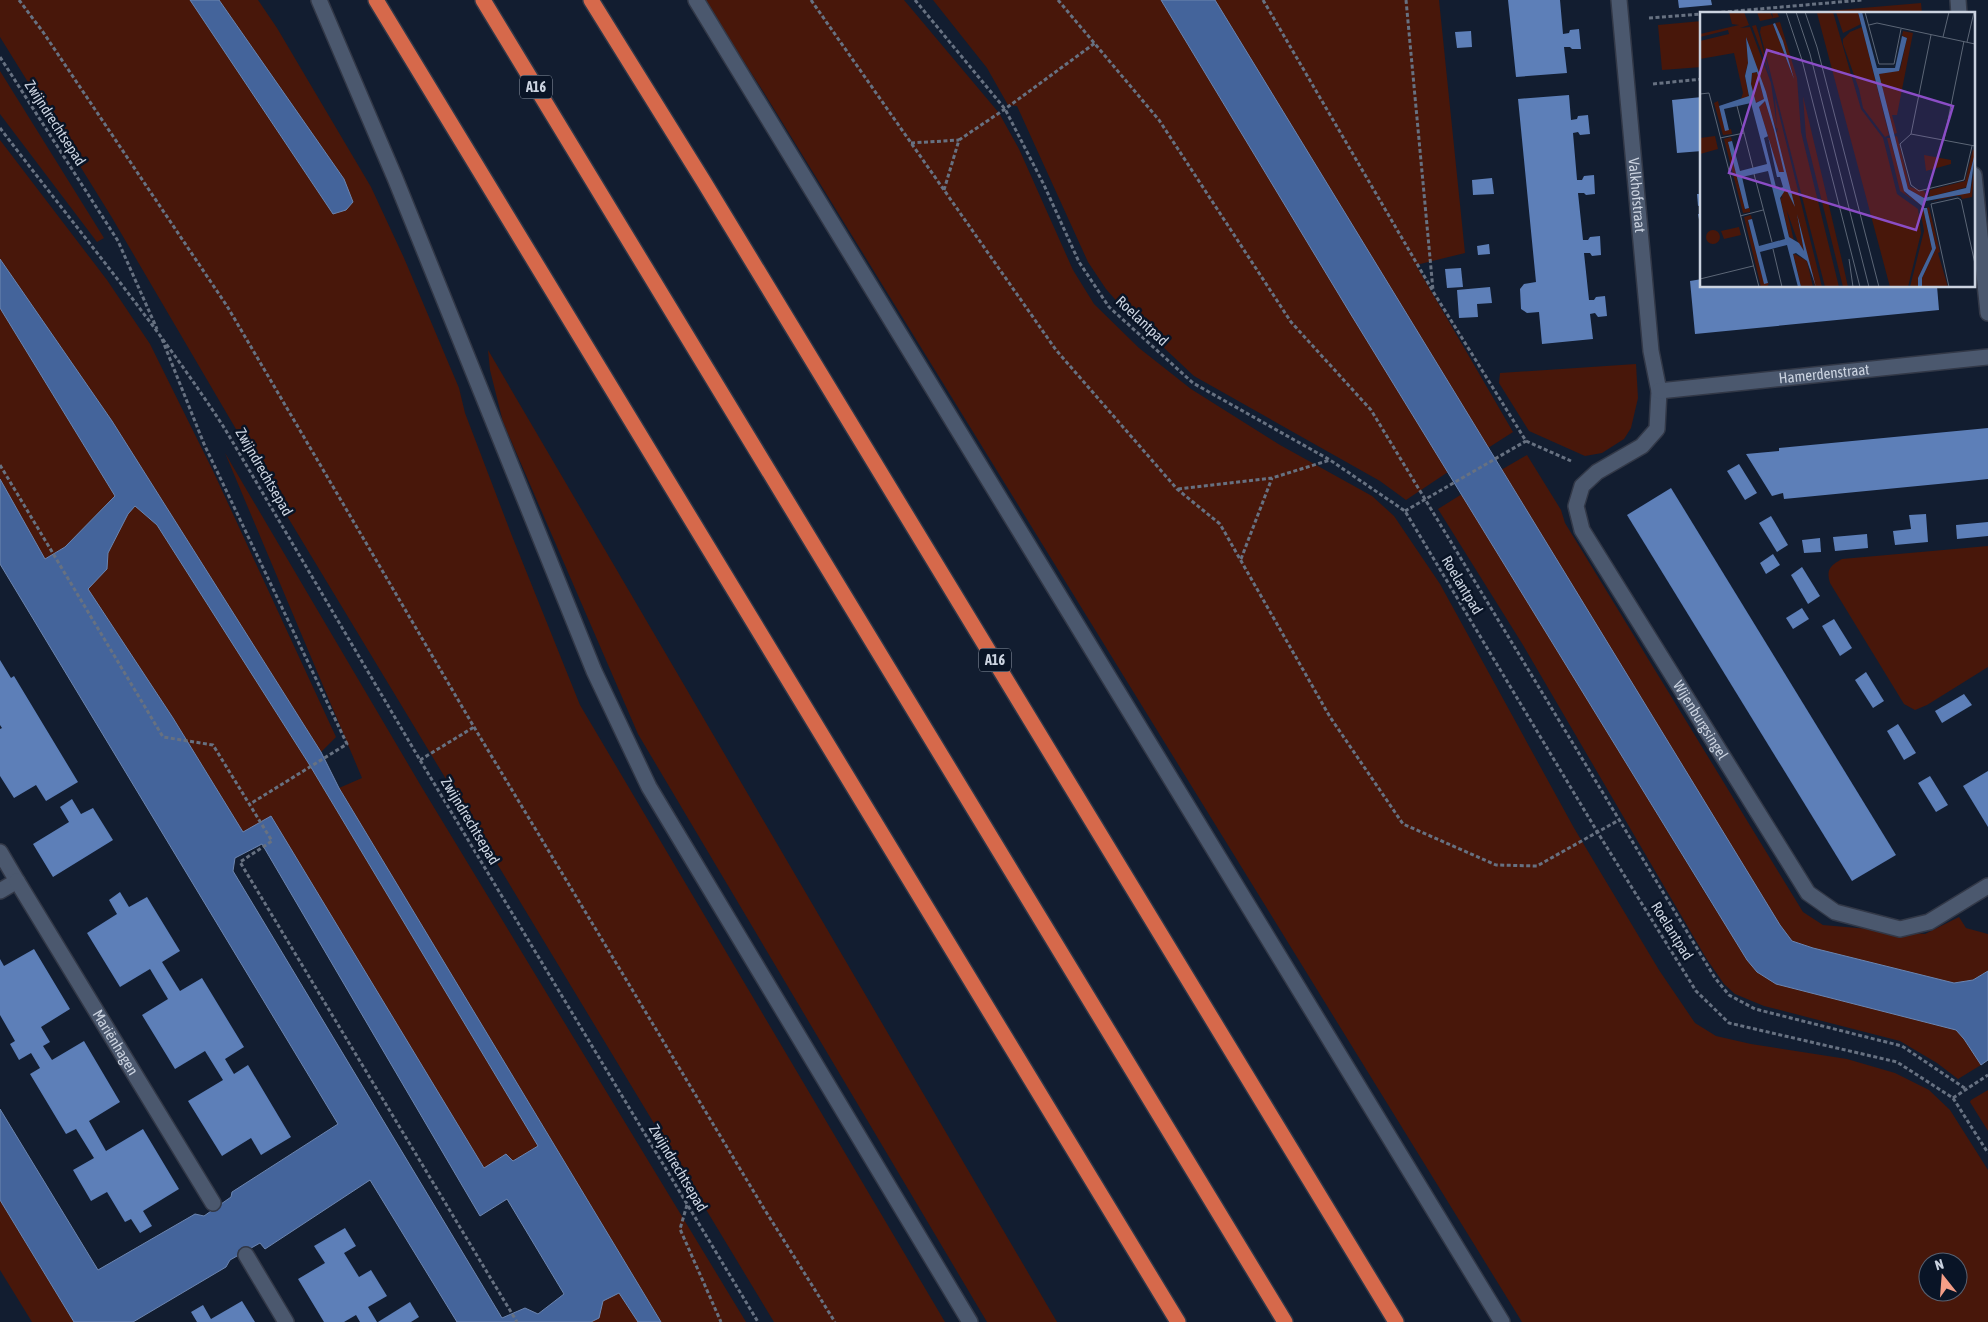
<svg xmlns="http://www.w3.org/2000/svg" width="1988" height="1322" font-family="'Asap Condensed',sans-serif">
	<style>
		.green { fill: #48170a; fill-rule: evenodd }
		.water { fill: #44649b; stroke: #6c85b0; fill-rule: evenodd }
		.building { fill: #5d7fb8 }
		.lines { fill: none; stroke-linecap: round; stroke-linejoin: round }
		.lane-casing { stroke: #323847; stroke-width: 18 }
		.street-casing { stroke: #323847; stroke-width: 18 }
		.highway-casing { stroke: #323847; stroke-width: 18 }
		.path { stroke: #677181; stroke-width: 3; stroke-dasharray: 4 2.5; stroke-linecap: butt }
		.lane { stroke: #4b586e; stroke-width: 15 }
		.street { stroke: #4b586e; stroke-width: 15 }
		.highway { stroke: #d6694b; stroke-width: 15 }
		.labels { text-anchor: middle; stroke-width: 5; stroke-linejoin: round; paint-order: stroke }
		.shield { fill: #091426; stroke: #919aa8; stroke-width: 1 }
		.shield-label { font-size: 14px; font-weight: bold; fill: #cbd3e0 }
		.street-label { font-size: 15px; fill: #cbd3e0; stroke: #091426 }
		.inset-road { fill: none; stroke: #5c6676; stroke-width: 1 }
		.view { fill: #8b4dc6; fill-opacity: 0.15; stroke: #8b4dc6; stroke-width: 2.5 }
		.inset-edge { fill: none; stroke: #cbd3e0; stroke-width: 2.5 }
	</style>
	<rect width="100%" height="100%" fill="#121d30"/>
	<!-- green -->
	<g class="green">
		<polygon points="0,0 190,0 333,214 344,179 219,0 258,0 277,28 371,187 404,258 459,388 465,413 512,536 580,705 945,1322 774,1322 284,511 111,216 0,37"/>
		<path d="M704 0H904L999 113 1019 149 1073 270 1094 304 1139 348 1191 389 1280 445 1372 496 1394 516 1440 584 1574 828 1659 970 1695 1023 1716 1036 1751 1044 1847 1059 1895 1073 1929 1090 1950 1110 1988 1170V1322H1522L761 88ZM1928 1262H1958V1292H1928Z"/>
		<polygon points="933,0 1161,0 1448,472 1406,500 1380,481 1194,376 1128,314 1106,289 1088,262 1017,106 1008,105 987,68"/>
		<polygon points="1215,0 1439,0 1465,253 1416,265 1513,432 1488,448"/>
		<polygon points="1921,3 1922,14 1792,14"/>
		<polygon points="1702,21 1702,67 1662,70 1658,25"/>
		<polygon points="0,71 104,238 97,242 0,114"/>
		<polygon points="0,140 107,280 150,344 214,473 336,737 321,752 112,421 0,259"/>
		<polygon points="0,308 115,496 65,547 45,559 0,479"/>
		<polygon points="488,350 1057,1322 987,1322 638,734 503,422 490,370"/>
		<polygon points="1636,364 1638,398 1631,428 1624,439 1602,453 1585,456 1529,431 1499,383 1500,373"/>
		<polygon points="225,453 421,786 746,1322 661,1322 339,788 362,778"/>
		<polygon points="1527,455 1561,510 1565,523 1803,912 1823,925 1925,934 1959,917 1966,928 1988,934 1988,971 1973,980 1954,983 1813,948 1792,941 1780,925 1756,887 1501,470"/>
		<polygon points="1462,494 1712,904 1757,972 1776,984 1956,1030 1964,1039 1981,1065 1958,1079 1937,1063 1900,1041 1764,1006 1735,994 1724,984 1706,958 1523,645 1438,509"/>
		<polygon points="135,506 157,525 309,764 538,1146 513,1161 506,1154 484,1169 271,817 243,832 173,718 87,588 107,569 108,553 128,514"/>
		<path d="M1988 546V667L1927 705 1915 710 1904 704 1830 583C1826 569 1830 566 1842 559Z"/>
		<polygon points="1988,1090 1988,1131 1970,1102 1971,1100"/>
		<polygon points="0,1200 74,1322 32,1322 0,1270"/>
		<polygon points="619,1293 638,1322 591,1322 599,1318 602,1301"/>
	</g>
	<!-- water -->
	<g class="water">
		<polygon points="190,0 219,0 344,179 353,202 346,210 333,214"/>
		<polygon points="1161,0 1215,0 1780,925 1792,941 1813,948 1954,983 1973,980 1988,971 1988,1060 1981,1065 1964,1039 1956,1030 1776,984 1757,972 1747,960 1350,313"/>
		<path d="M0 259 112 421 321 752 339 788 661 1322H638L619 1293 603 1301 599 1318 591 1322H457L370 1180 265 1249 260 1243 230 1260 226 1267 133 1322H74L0 1200V1109L98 1270 195 1214 204 1216 231 1197 232 1192 338 1124 0 564V479L45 559 65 547 115 496 0 308ZM135 506 157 525 309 764 538 1146 513 1161 506 1154 484 1168 271 816 243 832 173 718 88 589 107 569 108 553 128 514ZM262 844 480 1216 507 1199 564 1294 538 1314 525 1308 502 1318 233 871 235 858Z"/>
	</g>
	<!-- building -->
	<g class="building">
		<polygon points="1508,0 1560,0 1563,34 1569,33 1570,30 1579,29 1581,49 1572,49 1570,47 1564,47 1567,73 1516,77"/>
		<polygon points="1678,0 1711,0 1712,5 1679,8"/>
		<polygon points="1471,31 1472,47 1457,48 1455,32"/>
		<polygon points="1569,95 1571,120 1577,119 1578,116 1588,115 1590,134 1580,135 1578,132 1573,133 1577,180 1582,180 1584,176 1594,175 1595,194 1586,195 1584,193 1578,193 1583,240 1588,240 1590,237 1600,236 1601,255 1592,256 1590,253 1584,253 1589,300 1594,300 1596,297 1605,296 1607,316 1598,317 1595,313 1590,314 1593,339 1542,344 1539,312 1527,313 1521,309 1520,289 1524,284 1536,282 1518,99"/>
		<polygon points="1702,97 1702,151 1677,153 1672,100"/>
		<polygon points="1492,178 1494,194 1473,195 1472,180"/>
		<polygon points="1697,194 1702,194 1702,205 1698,206"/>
		<polygon points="1698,214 1702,214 1702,225 1700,225"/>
		<polygon points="1489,244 1490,254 1478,255 1477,246"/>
		<polygon points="1461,268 1463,287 1447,288 1445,269"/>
		<polygon points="1702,279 1702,286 1937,286 1939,310 1695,334 1690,281"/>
		<polygon points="1490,287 1492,303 1477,304 1478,317 1459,318 1457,290"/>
		<polygon points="1988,428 1988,479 1969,481 1784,499 1783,493 1772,496 1746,454 1779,451 1779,448"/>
		<polygon points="1739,464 1757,493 1745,500 1727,471"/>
		<polygon points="1671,488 1896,855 1852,881 1627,515"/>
		<polygon points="1926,514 1928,542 1895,545 1893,531 1911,529 1909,515"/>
		<polygon points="1771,516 1788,545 1777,552 1759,523"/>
		<polygon points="1988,522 1988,536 1957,539 1956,525"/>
		<polygon points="1867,534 1868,548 1835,551 1833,537"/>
		<polygon points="1820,538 1821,552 1804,553 1802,540"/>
		<polygon points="1773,554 1780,565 1766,574 1760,563"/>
		<polygon points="1802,567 1820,596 1808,604 1791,575"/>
		<polygon points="1802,608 1809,619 1793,629 1786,618"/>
		<polygon points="1834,619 1852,648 1840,656 1822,626"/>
		<polygon points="0,660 11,678 14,676 78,782 46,801 36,785 14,798 0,776 0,729 2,728 0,725"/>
		<polygon points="1866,672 1884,701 1873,708 1855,680"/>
		<polygon points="1964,694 1972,705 1942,723 1935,711"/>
		<polygon points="1898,724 1916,753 1904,760 1887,731"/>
		<polygon points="1988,771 1988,827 1963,786"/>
		<polygon points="1930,776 1948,805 1936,812 1918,783"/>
		<polygon points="72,799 81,814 93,808 113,840 53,877 33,844 69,822 60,807"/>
		<polygon points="120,892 129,907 147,897 180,951 162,962 180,991 202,978 244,1047 225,1059 234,1074 248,1065 291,1137 261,1155 251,1138 222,1156 188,1101 223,1080 205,1051 175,1069 142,1015 168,999 150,969 120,987 87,933 117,914 109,900"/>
		<polygon points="34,949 70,1009 41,1027 50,1042 43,1046 52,1060 84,1041 120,1102 89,1121 106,1151 143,1129 179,1189 143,1211 152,1226 140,1233 131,1219 125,1222 107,1192 91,1201 73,1170 94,1158 76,1129 66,1134 30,1074 40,1068 31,1053 19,1060 10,1044 15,1041 0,1015 0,959 4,966"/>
		<polygon points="345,1228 356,1246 344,1253 359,1277 371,1270 387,1296 368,1307 377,1322 360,1322 356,1315 344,1322 324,1322 298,1279 325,1263 314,1246"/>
		<polygon points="242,1301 255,1322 197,1322 191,1312 203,1305 211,1319"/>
		<polygon points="410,1302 419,1317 411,1322 378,1322"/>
	</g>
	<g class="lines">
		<!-- lane casing -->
		<g class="lane-casing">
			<g id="lane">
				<polyline points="319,0 395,178 594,671 649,787 970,1322"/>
				<polyline points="696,0 1502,1322"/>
			</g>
		</g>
		<!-- street casing -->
		<g class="street-casing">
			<g id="street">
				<path id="s1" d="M1619 0 1651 351 1659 391 1657 429 1642 446 1597 472 1582 486 1576 506 1582 530 1808 893 1835 912 1900 929 1929 922 1988 886"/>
				<polyline points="1958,0 1959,14"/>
				<polyline points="1974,175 1988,313"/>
				<path id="s2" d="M1659 391 1988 357"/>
				<polyline points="0,852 17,881 0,891"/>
				<path id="s3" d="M17 881 213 1203"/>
				<polyline points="246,1255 286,1322"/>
			</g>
		</g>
		<!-- highway casing -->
		<g class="highway-casing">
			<g id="highway">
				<polyline points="376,0 1178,1322"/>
				<polyline points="483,0 1285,1322"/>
				<polyline points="591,0 704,182 1396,1322"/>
			</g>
		</g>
		<!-- path -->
		<g class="path">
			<polyline points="19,0 43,32 227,306 474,727 763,1207 835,1322"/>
			<polyline points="811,0 1056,350 1177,489 1220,524 1330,717 1403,824 1496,865 1537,866 1619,820"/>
			<polyline points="915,0 1005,109 1044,185 1079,262 1109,307 1193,383 1330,460 1405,511 1598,833 1696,991 1729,1023 1897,1062 1953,1098 1988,1153"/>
			<polyline points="1058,0 1159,120 1291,322 1371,410 1715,978 1729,995 1755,1009 1902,1046 1966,1089"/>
			<polyline points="1263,0 1434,293 1526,441 1571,461"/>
			<polyline points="1406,0 1433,290"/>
			<polyline points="1702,14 1862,0"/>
			<polyline points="1649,18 1702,14"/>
			<polyline points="0,57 118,241 157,329"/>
			<polyline points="1653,84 1702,79"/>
			<path d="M0 128C76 228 157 324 225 429L420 760 758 1322"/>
			<polyline points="911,143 959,140"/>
			<polyline points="944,190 959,140 1005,109 1095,43"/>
			<polyline points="162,339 204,444 347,744 250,804"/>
			<polyline points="0,465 163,737 213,745 272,841 240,862 517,1322"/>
			<polyline points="1178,489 1272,478 1330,460"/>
			<polyline points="1405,511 1526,441"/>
			<polyline points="1241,559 1272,478"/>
			<polyline points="420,760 474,727"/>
			<polyline points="1953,1098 1988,1075"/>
			<polyline points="687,1205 680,1229 721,1322"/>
		</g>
		<!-- lane -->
		<use href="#lane" class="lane"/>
		<!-- street -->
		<use href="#street" class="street"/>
		<!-- highway -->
		<use href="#highway" class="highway"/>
	</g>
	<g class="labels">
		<!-- shield labels -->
		<g class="shield">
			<rect x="520" y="75.5" width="32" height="23" rx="4"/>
			<rect x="979" y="648.5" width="32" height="23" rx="4"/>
		</g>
		<g class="shield-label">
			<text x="536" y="92">A16</text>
			<text x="995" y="665">A16</text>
		</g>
		<!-- street labels -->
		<g class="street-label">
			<text transform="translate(55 123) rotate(57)" y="5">Zwijndrechtsepad</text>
			<text dy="5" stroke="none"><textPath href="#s1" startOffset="196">Valkhofstraat</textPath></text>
			<text transform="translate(1142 321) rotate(43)" y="5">Roelantpad</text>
			<text dy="5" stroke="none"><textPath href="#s2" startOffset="166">Hamerdenstraat</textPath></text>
			<text transform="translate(264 472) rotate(60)" y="5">Zwijndrechtsepad</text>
			<text transform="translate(1462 585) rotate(59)" y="5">Roelantpad</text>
			<text dy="5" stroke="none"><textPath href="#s1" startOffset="796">Wijenburgsingel</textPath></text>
			<text transform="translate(470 821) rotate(59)" y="5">Zwijndrechtsepad</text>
			<text transform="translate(1672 931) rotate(58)" y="5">Roelantpad</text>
			<text dy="5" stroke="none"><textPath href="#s3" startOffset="189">Mariënhagen</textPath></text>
			<text transform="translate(678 1168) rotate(59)" y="5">Zwijndrechtsepad</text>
		</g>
	</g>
	<!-- overview -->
	<g transform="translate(1700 12)">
		<rect width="275" height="275" fill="#121d30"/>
		<path d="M29 0H44L49 13 40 16 50 15 71 71 77 115 75 86 122 275H115L97 202 104 239H101L81 182 88 176 93 195 76 121 78 116 76 117 46 25 48 51 45 64 49 85 41 87 43 81 34 41 0 47V29L29 22 28 18 0 25V22L39 13 32 12ZM57 0H70L73 6 72 0H77L79 5 60 9ZM133 0 161 97 183 126 197 182 218 197 221 221 208 275H190L117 1ZM136 0H158L161 12 143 21ZM80 10 97 66 101 120 139 275H125L60 20 61 15 73 12 94 67 75 11ZM56 13 60 26 70 63 52 14ZM162 15 189 123 185 125 163 96 159 77 143 32V27L150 20ZM203 19 213 21 197 103H192L197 121 194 122 178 62 200 58 207 26 202 24ZM57 60 64 87 55 91 51 72 52 61ZM103 84 144 257 148 275H143L106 125ZM18 89 25 118 31 117 32 122 23 123 14 91ZM65 89 74 118 85 160 79 161 59 95ZM15 124 18 137 0 142V126ZM197 124 210 175 224 179 228 185H222L208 177 194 125ZM31 125 32 129 28 130 45 197 50 196V200L43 201 24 127ZM187 126H190L205 181 222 194 200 179ZM273 137 275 141 267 175 229 185 230 178 265 169ZM224 143 251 148V152L226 159ZM275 156 272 185 262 187 261 184H255L230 190 261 180 270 181ZM80 185 84 187 94 229 89 225ZM229 195 240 240 238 241 248 275H222V266L236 236 227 196ZM223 196 232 237 218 266V275H210L224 219 220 197ZM51 203 52 207 48 209 64 271H69L67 275H61L44 205ZM39 215 41 223 24 227 21 219ZM6 225a7 7 0 1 1 14 0a7 7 0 1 1-14 0ZM93 241 107 249 113 275H101Z" fill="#48170a"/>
		<path d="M158 0H162L177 56H195L202 24 207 26 199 59 179 62 208 177 224 186 266 176 275 141 270 181 226 189 222 194 204 179ZM75 11 83 29 94 67 73 12ZM46 25 66 80 95 195 86 177 80 186 89 225 99 231 104 239 97 202 116 275 107 249 96 241 93 242 101 275H98L87 233 60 240 68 271 64 272 48 208 52 207 59 234 85 227 68 159 42 165 49 196 45 197 28 130 32 129 40 159 67 152 51 91 24 97 29 118 25 119 19 94 49 84 45 64 48 51ZM57 60 64 87 56 91 51 72 52 61ZM65 89 74 118 84 160H79L59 95ZM68 124 77 165H80L83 175 80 176 76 175 64 126ZM223 196H227L236 236 222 266V275H218V266L232 237Z" fill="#44649b" fill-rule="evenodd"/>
		<path class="inset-road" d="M86 0 102 48 160 275M96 0 110 42 169 275M105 0 117 35 179 275M165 0 179 52H194L201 17M169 13 177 11 275 32M243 25 249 0M267 30 274 0M0 82 9 81 59 275M44 121 53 156M211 122 200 132 211 173 219 179 264 168 272 134M211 122 231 23M211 122 275 134M20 126 44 121 37 94M244 128 264 29M54 162 72 230M40 204 63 198M73 237 82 275M149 247 153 275M0 267 53 254M249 275 231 192 258 186 261 188 275 252"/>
		<path class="view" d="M67 38 253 94 216 218 29 161Z"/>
		<rect width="275" height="275" class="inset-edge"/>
	</g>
	<!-- north arrow -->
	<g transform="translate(1943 1277) rotate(343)"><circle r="24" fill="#091426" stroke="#576070"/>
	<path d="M0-4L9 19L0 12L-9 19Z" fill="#f49e87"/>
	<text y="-8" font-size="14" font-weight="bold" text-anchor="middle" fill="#cbd3e0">N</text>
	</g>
</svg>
